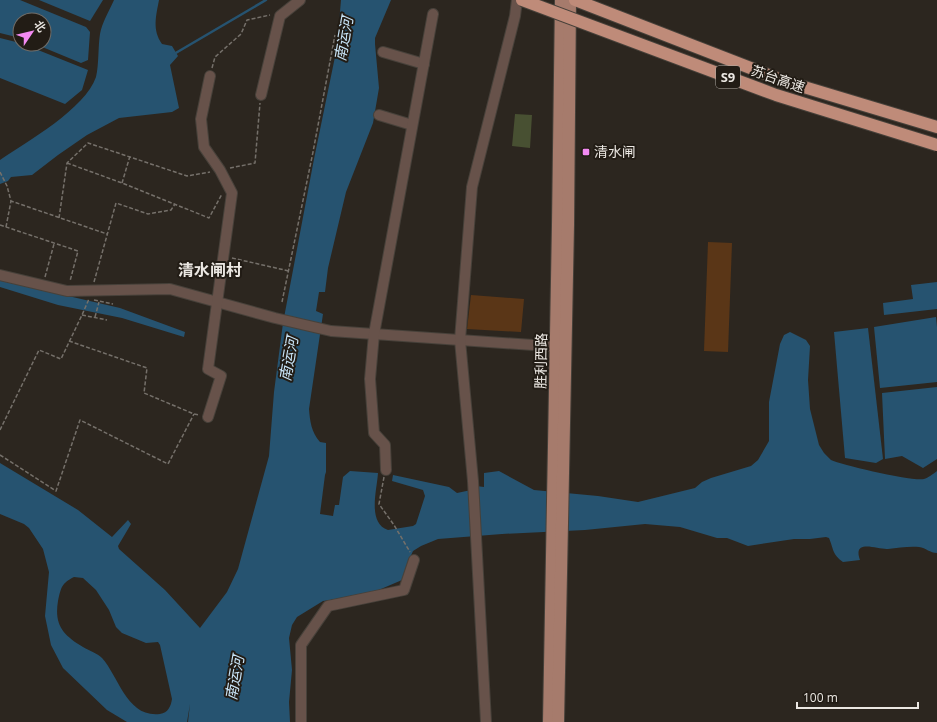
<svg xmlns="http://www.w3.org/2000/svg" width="937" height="722" font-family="'Open Sans','Noto Sans SC',sans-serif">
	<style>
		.green { fill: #485032 }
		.water { fill: #265370; fill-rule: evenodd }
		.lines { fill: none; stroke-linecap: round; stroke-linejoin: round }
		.stream { stroke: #265370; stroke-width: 2.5 }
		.building { fill: #5a3617 }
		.minor-casing { stroke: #47413a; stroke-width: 12 }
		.major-casing { stroke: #47413a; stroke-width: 14 }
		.highway-casing { stroke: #47413a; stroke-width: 14 }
		.path { stroke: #75706a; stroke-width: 1.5; stroke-dasharray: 4 2; stroke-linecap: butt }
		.minor { stroke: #67524a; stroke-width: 10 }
		.major { stroke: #a67b6c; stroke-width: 12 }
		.highway { stroke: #bf8b79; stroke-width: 12 }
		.highway-bridge-casing { stroke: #47413a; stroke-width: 14; stroke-linecap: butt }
		.highway-bridge { stroke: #bf8b79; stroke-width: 12 }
		.poi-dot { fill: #f38af2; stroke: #221c15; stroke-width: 1.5 }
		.labels { text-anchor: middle; stroke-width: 4; stroke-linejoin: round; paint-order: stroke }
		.shield { fill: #221c15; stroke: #afaaa4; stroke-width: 1 }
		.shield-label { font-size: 13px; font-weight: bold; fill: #ebe7e2 }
		.street-label { font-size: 14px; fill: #ebe7e2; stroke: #221c15 }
		.poi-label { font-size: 14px; fill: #ebe7e2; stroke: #221c15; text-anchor: start }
		.water-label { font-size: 15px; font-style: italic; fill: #c9e5f8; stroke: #221c15 }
		.quarter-label { font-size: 16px; font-weight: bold; fill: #ebe7e2; stroke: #221c15 }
	</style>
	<rect width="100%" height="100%" fill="#2c261f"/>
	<!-- green -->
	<polygon class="green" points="515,114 532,115 530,148 512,146"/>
	<!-- water -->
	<g class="water">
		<polygon points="0,0 20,0 86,27 90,32 88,60 81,63 35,44 44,44 44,20 20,20 20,38 0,33"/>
		<polygon points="39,0 103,0 90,21"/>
		<path d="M114 0H159C156 16 152 30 162 44L172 46 178 56 170 65 179 108 172 112 119 118 87 135 58 155 32 175 11 177 8 181 0 184V160C28 141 85 109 96 77 99 65 98 46 100 34 102 23 109 11 114 0Z"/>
		<path d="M341 0H391L375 38V44L379 88 373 123 346 192 328 268 325 292H319L316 311 323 314 309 409C310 421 311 432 320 442L326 443V472L325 475 320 514 333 516 335 505H339L343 477 350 471 378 473C377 490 367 523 388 530L413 526 416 524 425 496 423 490 392 481 393 475 449 487 457 493 476 489V486L484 487V473L499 471 534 490 598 496 638 502 695 488 702 482 711 478 751 466 758 460 769 441V402L780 344 784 335 790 332 806 340 810 346 808 380 810 409 819 445 824 453 831 460C842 465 914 482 924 479 928 478 933 474 937 471V553C930 553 926 548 919 547 909 546 898 548 888 549 878 550 852 538 860 560L843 562C832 554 834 550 829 538L826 537 810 539H794L748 546 727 538H717L680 527 645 524 585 530 502 534 438 539 421 546 413 551 409 560 402 580 367 595 323 601 297 617 292 625 289 638 292 670 289 702 290 722H188L190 704 187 722H127L107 710 63 668 51 645 45 616 49 572 43 549 29 528 24 524 0 514V463L78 510 112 537 128 520 131 524 118 546 119 549 165 590 200 628 227 592 238 569 269 456 274 392 283 323 314 159 337 47ZM74 577 83 578 96 590 109 610 116 627 122 633 146 643 158 642 160 645 172 699C171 706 168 713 160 714 127 718 119 677 102 658 97 653 90 651 83 647 63 635 54 625 58 601 61 587 62 583 74 577Z"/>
		<polygon points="0,38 20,43 20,44 23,44 88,70 82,90 65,104 0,78"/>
		<polygon points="0,276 51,292 120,308 185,332 184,337 122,318 58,305 0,287"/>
		<polygon points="937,282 937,309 884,315 883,303 913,299 911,285"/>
		<polygon points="936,317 937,327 937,382 880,388 874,327"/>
		<polygon points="868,328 883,459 876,463 845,458 834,332"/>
		<polygon points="937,387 937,459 923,468 902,456 885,459 882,393"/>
	</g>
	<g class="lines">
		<!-- stream -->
		<polyline class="stream" points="174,54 266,0"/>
	</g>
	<!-- building -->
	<g class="building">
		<polygon points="708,242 732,243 728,352 704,351"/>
		<polygon points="471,295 524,299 521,332 467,329"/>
	</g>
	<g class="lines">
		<!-- minor casing -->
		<g class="minor-casing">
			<g id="minor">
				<polyline points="383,52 424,64"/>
				<polyline points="261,95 280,16 300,0"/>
				<polyline points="379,115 412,125"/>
				<polyline points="0,275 67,291 170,289 275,318 331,331 562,347"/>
				<polyline points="208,417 221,376 208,369 232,193 220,170 204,147 201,119 210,76"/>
				<polyline points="386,470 385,445 374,433 370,379 374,334 433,14"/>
				<polyline points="301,722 301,645 328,606 404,590 414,560"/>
				<polyline points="486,722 473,481 460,340 472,187 515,16 517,0"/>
			</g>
		</g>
		<!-- major casing -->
		<g class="major-casing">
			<g id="major">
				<polyline points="549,722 558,225 561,0"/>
				<polyline points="558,722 568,225 570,0"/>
			</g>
		</g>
		<!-- highway casing -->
		<g class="highway-casing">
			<polyline id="highway" points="575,0 784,81 937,127"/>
		</g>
		<!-- path -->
		<g class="path">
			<polyline points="212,68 215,57 241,34 247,20 270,15"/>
			<polyline points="67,163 122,183 209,218 222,194"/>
			<polyline points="230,168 255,163 260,103"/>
			<polyline points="0,172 7,186 11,201 107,234"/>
			<polyline points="122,183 130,156"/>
			<polyline points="59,218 67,163 88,143 187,176 210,172"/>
			<polyline points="0,225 78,251 70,281"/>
			<polyline points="6,227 11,201"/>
			<polyline points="232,258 289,271"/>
			<polyline points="45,277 54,244"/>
			<polyline points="94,282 116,203 148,214 171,210 175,204"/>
			<polyline points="94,300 113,304"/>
			<polyline points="282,302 313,152 335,35"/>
			<polyline points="82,315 107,320"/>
			<polyline points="95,317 99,302"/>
			<polyline points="69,341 147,368 144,393 194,414 200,415"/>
			<polyline points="0,430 39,350 61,359 82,315 89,299"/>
			<polyline points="0,455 56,491 80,420 168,464 194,414"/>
			<polyline points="384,477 379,504 394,525 410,552"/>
		</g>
		<!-- minor -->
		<use href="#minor" class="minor"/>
		<!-- major -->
		<use href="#major" class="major"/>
		<!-- highway -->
		<use href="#highway" class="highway"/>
		<!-- highway-bridge casing -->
		<g class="highway-bridge-casing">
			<polyline id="highway-bridge" points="522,0 776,95 937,145"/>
		</g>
		<!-- highway-bridge -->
		<use href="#highway-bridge" class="highway-bridge"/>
	</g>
	<!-- markers -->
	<rect class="poi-dot" x="582" y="148" width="8" height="8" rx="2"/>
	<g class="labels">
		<!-- shield labels -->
		<rect class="shield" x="716" y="66" width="24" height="22" rx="3"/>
		<g class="shield-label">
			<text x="728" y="82">S9</text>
		</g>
		<!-- street labels -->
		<g class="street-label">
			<text transform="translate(778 79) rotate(19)" y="5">苏台高速</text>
			<text transform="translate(541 361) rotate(-89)" y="5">胜利西路</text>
		</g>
		<!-- poi labels -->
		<g class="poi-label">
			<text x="594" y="157">清水闸</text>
		</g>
		<!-- water labels -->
		<g class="water-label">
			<text transform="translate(344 39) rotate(-80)" y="5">南运河</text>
			<text transform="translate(289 359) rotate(-80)" y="5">南运河</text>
			<text transform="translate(235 678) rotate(-80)" y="5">南运河</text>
		</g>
		<!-- quarter labels -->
		<g class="quarter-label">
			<text x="210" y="276">清水闸村</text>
		</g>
	</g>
	<!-- north arrow -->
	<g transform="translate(32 32) rotate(55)"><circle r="19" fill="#221c15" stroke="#726d67"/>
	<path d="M0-3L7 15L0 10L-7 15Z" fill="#f38af2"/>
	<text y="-6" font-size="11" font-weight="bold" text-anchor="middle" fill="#ebe7e2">北</text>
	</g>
	<!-- scale -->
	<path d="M797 702v6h121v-6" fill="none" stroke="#ebe7e2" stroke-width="2"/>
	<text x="803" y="702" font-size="12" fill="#ebe7e2" stroke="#221c15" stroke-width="3" paint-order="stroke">100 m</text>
</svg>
